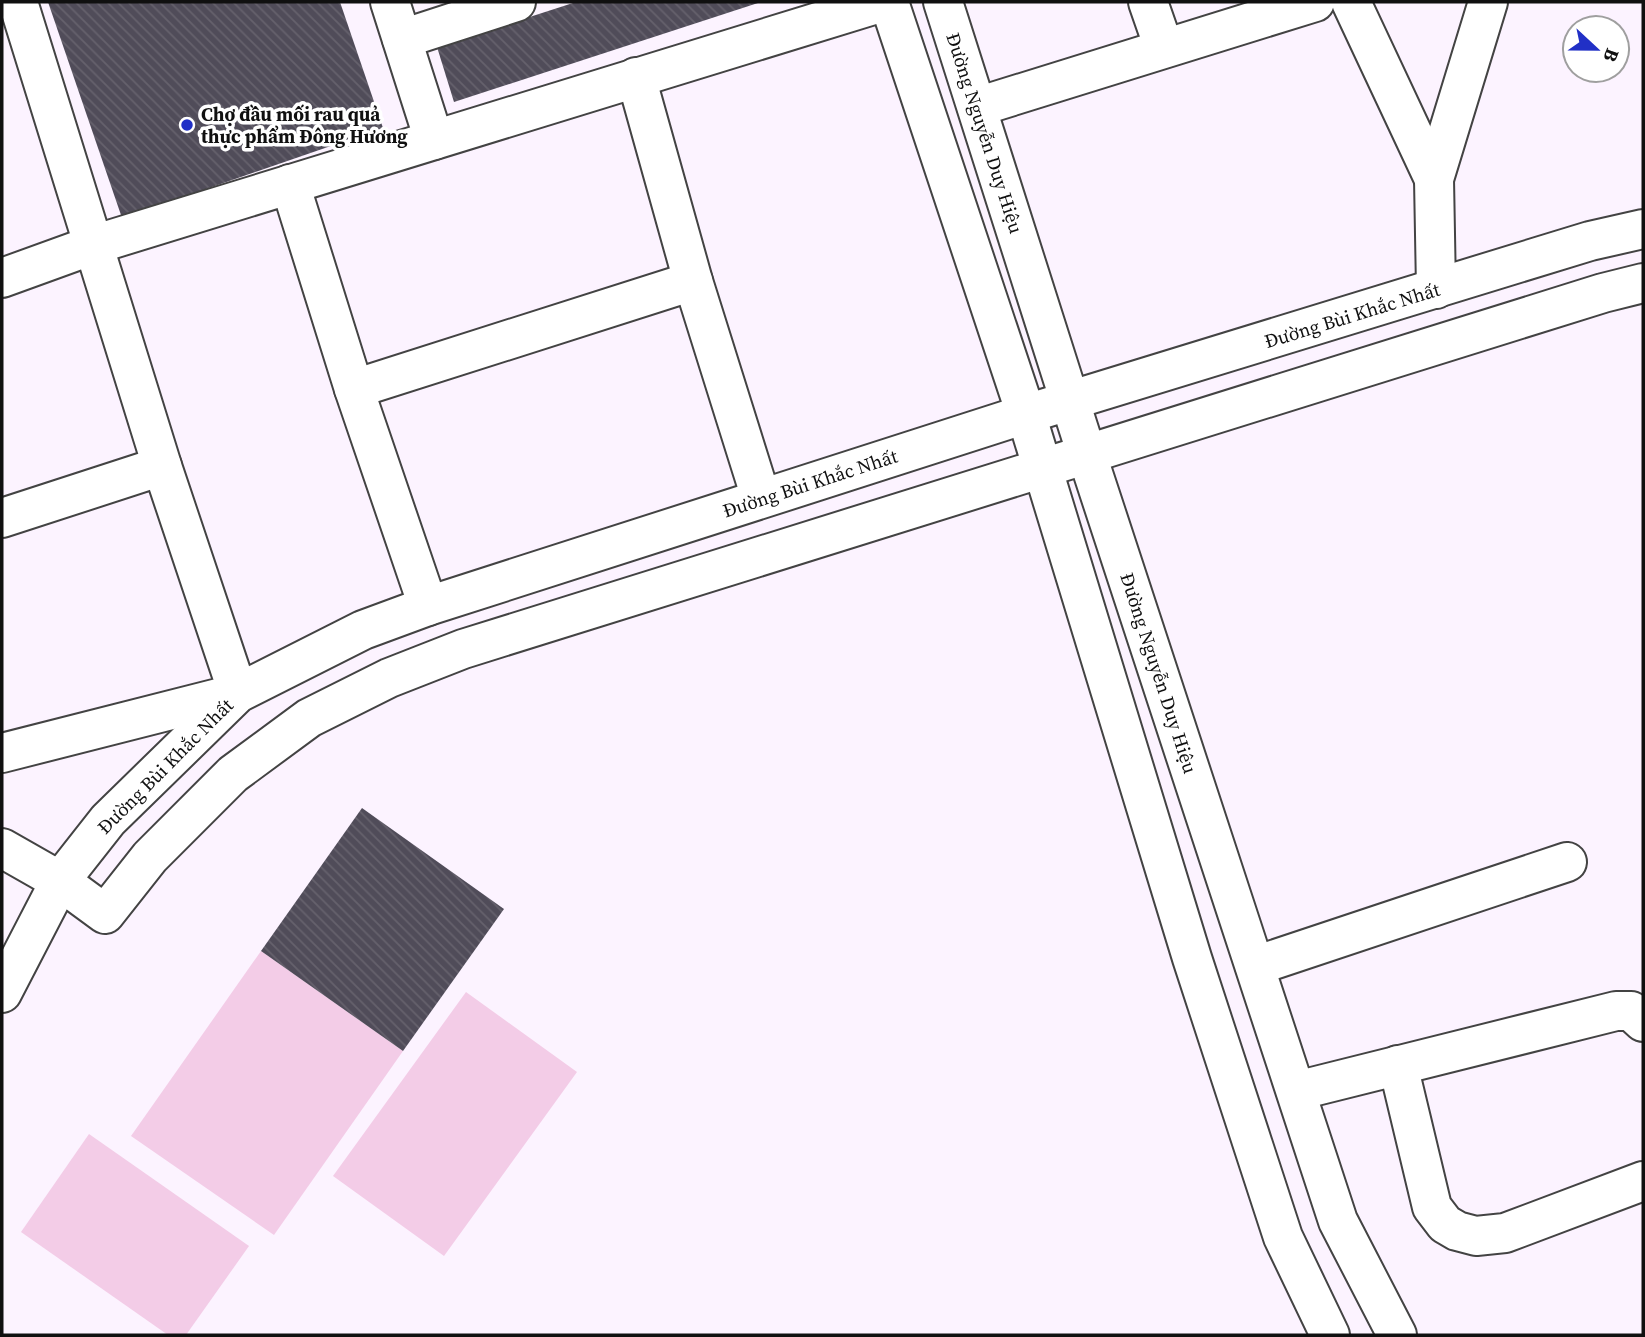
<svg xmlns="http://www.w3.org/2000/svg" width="1645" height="1337" font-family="'Source Serif 4',serif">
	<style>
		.pitch { fill: #f3cce7 }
		.building { fill: url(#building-back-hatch) }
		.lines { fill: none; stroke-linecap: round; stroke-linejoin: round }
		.minor-casing { stroke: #434343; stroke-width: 42 }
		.minor { stroke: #fff; stroke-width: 38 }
		.poi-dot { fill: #2130c6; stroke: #fff; stroke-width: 2.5 }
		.labels { text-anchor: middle; stroke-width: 7; stroke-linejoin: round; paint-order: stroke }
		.poi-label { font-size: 19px; font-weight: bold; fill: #101010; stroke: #fff; text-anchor: start }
		.street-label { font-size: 19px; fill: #101010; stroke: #fff }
	</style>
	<defs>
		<pattern id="building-back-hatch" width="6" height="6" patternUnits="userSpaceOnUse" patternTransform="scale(1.75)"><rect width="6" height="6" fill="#504c59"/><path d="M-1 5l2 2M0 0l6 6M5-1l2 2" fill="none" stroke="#65616c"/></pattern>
	</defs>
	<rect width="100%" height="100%" fill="#fcf3ff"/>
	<!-- pitch -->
	<g class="pitch">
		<polygon points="261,951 403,1051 274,1235 131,1136"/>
		<polygon points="466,992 577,1072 444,1256 333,1176"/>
		<polygon points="89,1134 249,1246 186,1335 168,1335 21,1232"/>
	</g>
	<!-- building -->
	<g class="building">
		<polygon points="48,2 340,2 383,128 122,218"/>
		<polygon points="576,2 761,2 454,102 437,47"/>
		<polygon points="362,808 504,909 403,1051 261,951"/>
	</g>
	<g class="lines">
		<!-- minor casing -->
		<g class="minor-casing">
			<g id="minor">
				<polyline points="390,2 434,140"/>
				<polyline points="889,2 1026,414 1192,958 1283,1237 1330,1335"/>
				<polyline points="943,2 1087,455 1338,1221 1397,1335"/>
				<polyline points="1148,2 1164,48"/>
				<polyline points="1351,2 1434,179"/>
				<polyline points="402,39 516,2"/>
				<polyline points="636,77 693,281 761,498"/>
				<polyline points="977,107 1315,2"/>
				<polyline points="290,184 354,389 428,606"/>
				<polyline points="2,278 93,245 883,2"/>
				<polyline points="1436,289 1434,179 1488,2"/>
				<polyline points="354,389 693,281"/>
				<polyline points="2,518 162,466"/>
				<polyline points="2,753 238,693 162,466 18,2"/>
				<polyline points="2,848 60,881 105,914 150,857 233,774 309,718 389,678 463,649 1603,293 1643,283"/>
				<polyline points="1255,966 1567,862"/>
				<polyline points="2,993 60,881 108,820 238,693 363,630 428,606 1026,414 1590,241 1643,229"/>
				<polyline points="1398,1065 1432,1207 1445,1224 1457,1231 1476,1236 1505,1233 1643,1181"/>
				<polyline points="1296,1091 1616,1011 1631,1011 1643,1022"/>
			</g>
		</g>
		<!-- minor -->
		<use href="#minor" class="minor"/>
	</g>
	<!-- markers -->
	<circle class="poi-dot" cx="187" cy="125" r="7"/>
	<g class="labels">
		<!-- poi labels -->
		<g class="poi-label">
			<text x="201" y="121">Chợ đầu mối rau quả<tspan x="201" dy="22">thực phẩm Đông Hương</tspan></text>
		</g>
		<!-- street labels -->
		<g class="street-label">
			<text transform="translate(985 133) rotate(72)" y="7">Đường Nguyễn Duy Hiệu</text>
			<text transform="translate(1352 315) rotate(-17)" y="7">Đường Bùi Khắc Nhất</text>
			<text transform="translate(810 483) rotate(-18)" y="7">Đường Bùi Khắc Nhất</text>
			<text transform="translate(1159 673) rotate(72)" y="7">Đường Nguyễn Duy Hiệu</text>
			<text transform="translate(165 766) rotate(-45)" y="7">Đường Bùi Khắc Nhất</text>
		</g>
	</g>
	<!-- border -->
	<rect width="1645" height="1337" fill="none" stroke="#101010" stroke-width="7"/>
	<!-- north arrow -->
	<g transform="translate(1596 49) rotate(112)"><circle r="33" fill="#ffffff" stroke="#9f9f9f" stroke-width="2"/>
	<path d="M0-5L12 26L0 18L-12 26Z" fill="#2130c6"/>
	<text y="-10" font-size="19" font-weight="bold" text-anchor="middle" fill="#101010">B</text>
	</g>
</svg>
